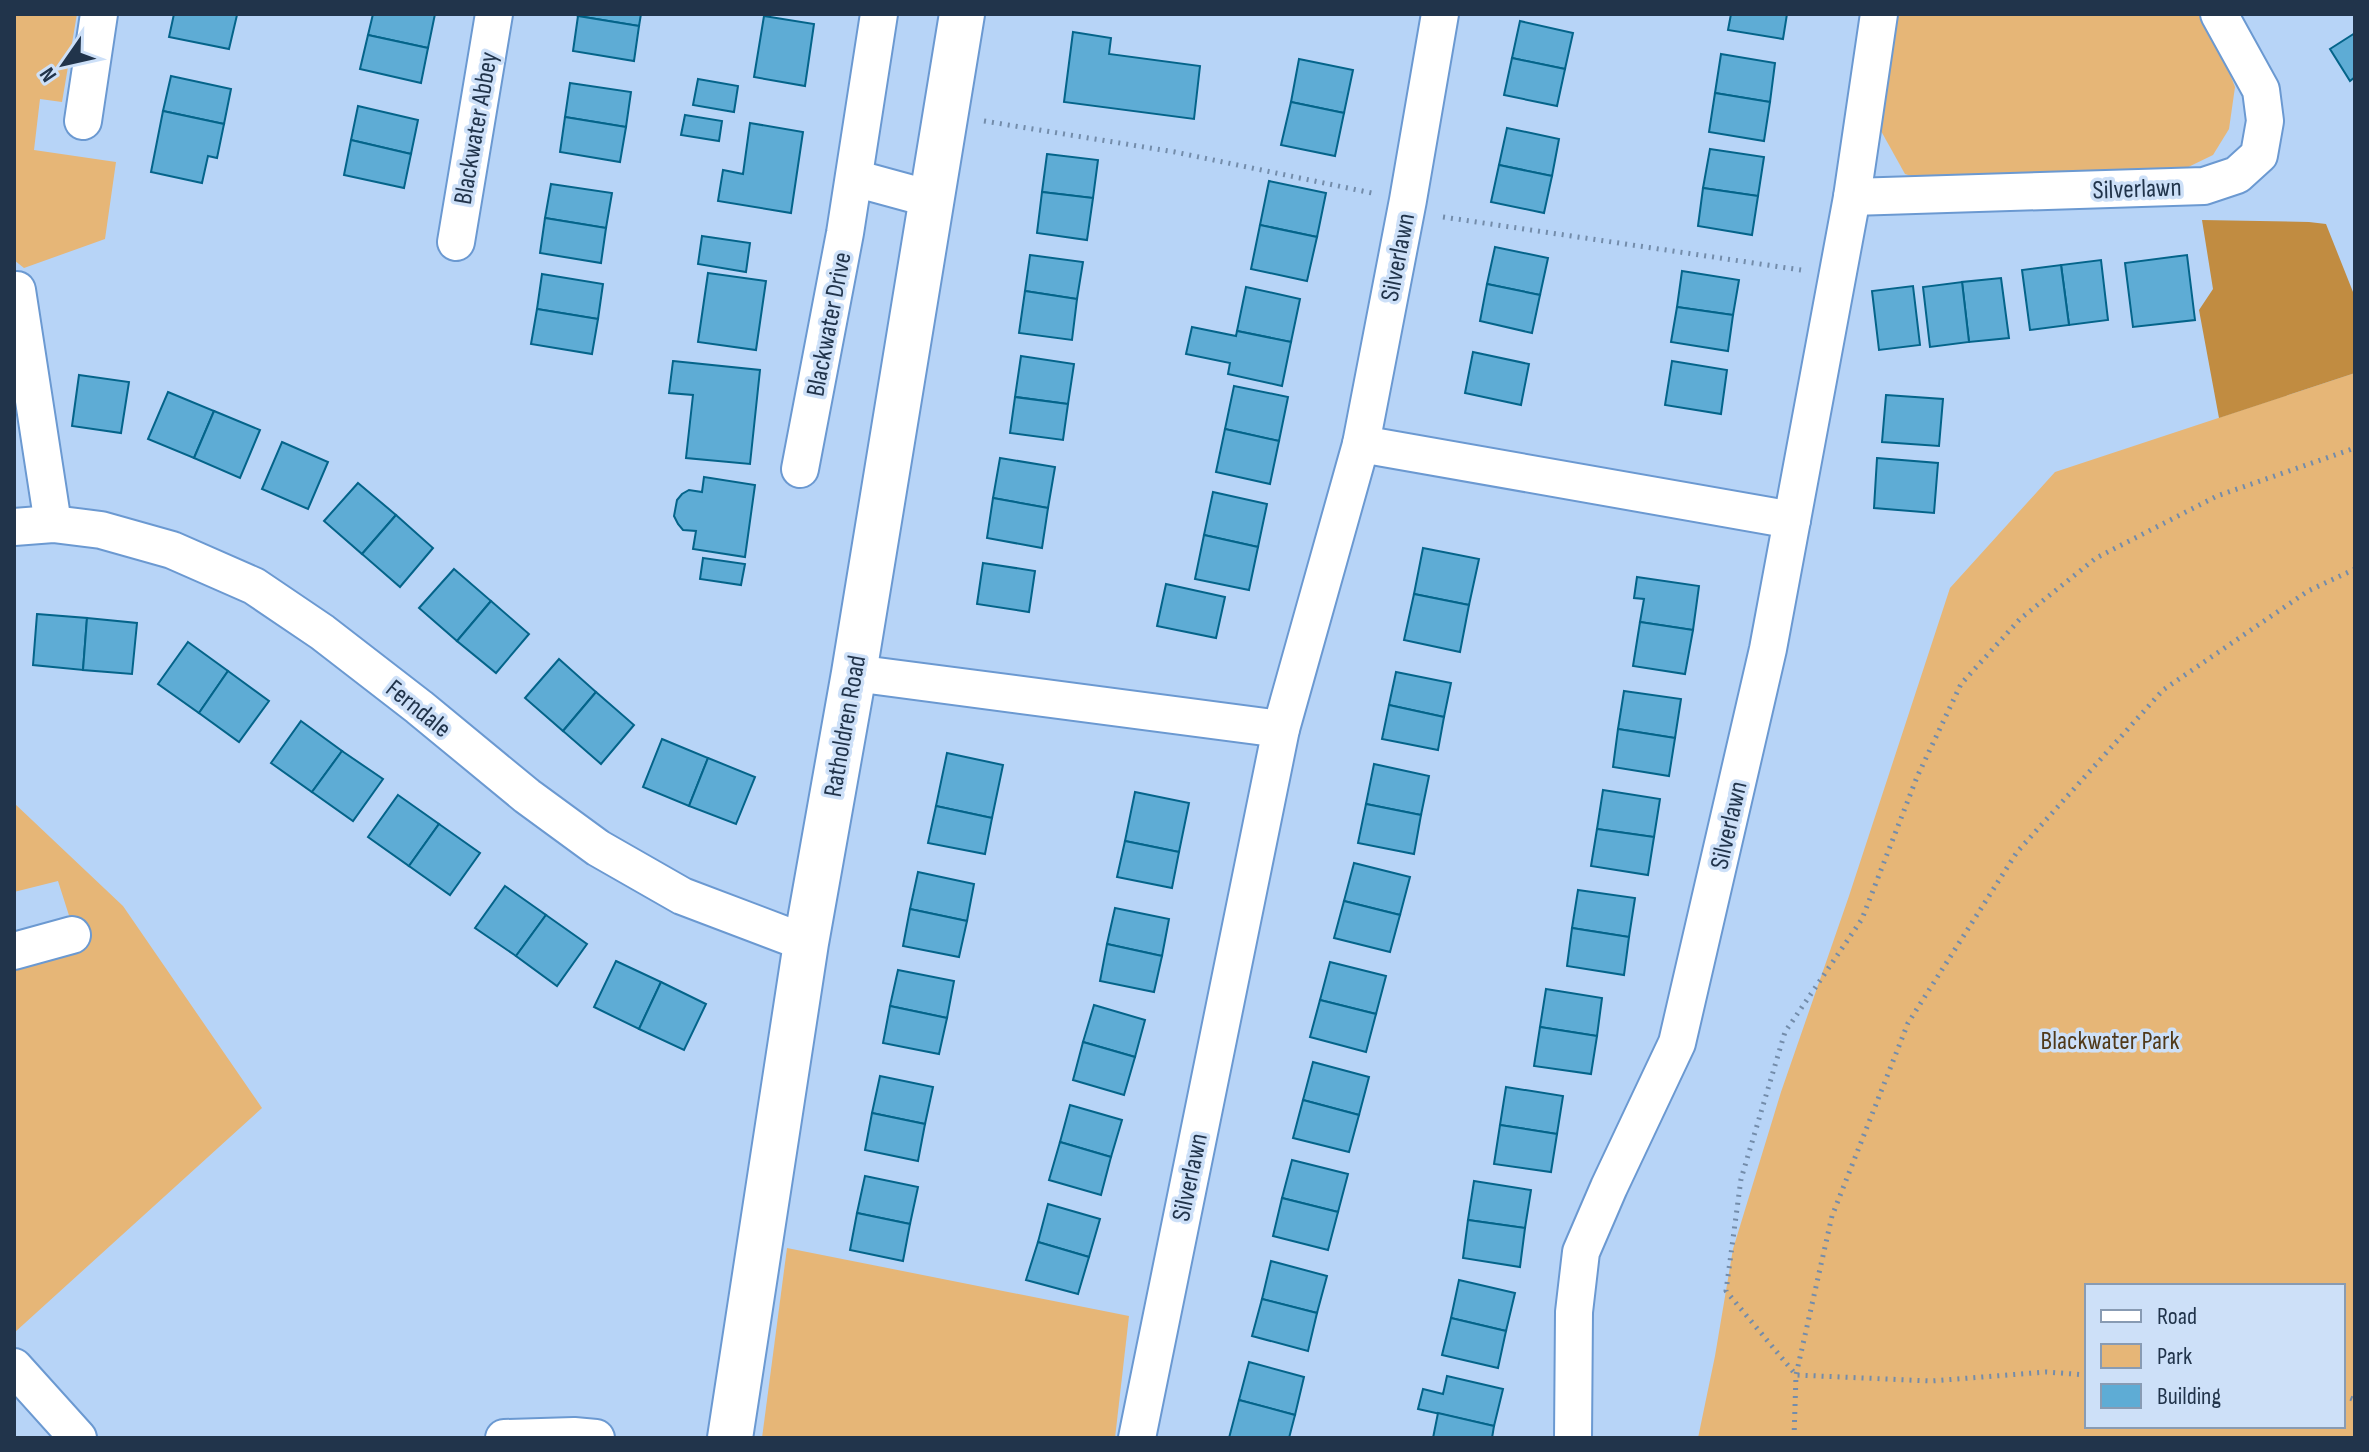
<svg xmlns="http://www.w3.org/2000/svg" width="2369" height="1452" font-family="'Sofia Sans Condensed',sans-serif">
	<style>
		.green { fill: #e6b677; fill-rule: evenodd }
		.forest { fill: #c18c41 }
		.building { fill: #5eacd5; stroke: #04648a; stroke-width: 2 }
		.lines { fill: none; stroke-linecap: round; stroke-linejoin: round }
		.minor-casing { stroke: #6b99d1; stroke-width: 40 }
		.tertiary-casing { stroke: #6b99d1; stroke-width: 48 }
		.path { stroke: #738caa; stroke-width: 5; stroke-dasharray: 2 6; stroke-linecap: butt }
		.minor { stroke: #fff; stroke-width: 36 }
		.tertiary { stroke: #fff; stroke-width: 44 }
		.labels { text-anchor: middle; stroke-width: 7; stroke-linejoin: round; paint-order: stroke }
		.street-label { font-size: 26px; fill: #21344b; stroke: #cde0f8 }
		.park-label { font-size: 26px; fill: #503919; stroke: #cde0f8 }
	</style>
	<rect width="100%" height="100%" fill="#b7d4f7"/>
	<!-- green -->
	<g class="green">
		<polygon points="14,14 77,14 62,102 40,99 34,150 116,162 105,239 24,268 14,260"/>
		<polygon points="1897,14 2202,14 2214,33 2235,87 2229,129 2213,155 2180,171 1927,181 1905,174 1881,131"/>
		<path d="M2355 373V1438H1698L1715 1356 1733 1249 1781 1092 1849 896 1950 588 2055 472ZM2087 1286H2343V1426H2087Z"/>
		<polygon points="14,803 123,906 262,1108 14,1333 14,968 80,950 58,881 14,892"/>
		<polygon points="787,1248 1129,1316 1115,1438 762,1438"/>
	</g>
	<!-- forest -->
	<polygon class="forest" points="2202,220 2309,222 2326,224 2355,297 2355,373 2219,418 2199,310 2213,289"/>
	<!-- building -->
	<g class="building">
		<polygon points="174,14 237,15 229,49 169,37"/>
		<polygon points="373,14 435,14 428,48 368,35"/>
		<polygon points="579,14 641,14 639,26 578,16"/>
		<polygon points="1731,14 1787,14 1783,39 1728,30"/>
		<polygon points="578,16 639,26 634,61 573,51"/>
		<polygon points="764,16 814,24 805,86 754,77"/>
		<polygon points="1520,21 1573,33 1565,69 1512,58"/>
		<polygon points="1073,32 1111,38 1109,54 1200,66 1194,119 1064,102"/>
		<polygon points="2355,33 2355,77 2350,81 2330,49"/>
		<polygon points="368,35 428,48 421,83 360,69"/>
		<polygon points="1721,54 1775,63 1770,102 1715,93"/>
		<polygon points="1512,58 1565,69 1557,106 1504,95"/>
		<polygon points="1299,59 1353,70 1344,113 1291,102"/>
		<polygon points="171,76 231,89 224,124 163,111"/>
		<polygon points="698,79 738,86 734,112 693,105"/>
		<polygon points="570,83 631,92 626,127 565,117"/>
		<polygon points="1715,93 1770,102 1764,141 1709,132"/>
		<polygon points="1291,102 1344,113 1335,156 1281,145"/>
		<polygon points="358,106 418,120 411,154 351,140"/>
		<polygon points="163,111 224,124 217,158 208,156 202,183 151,172"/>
		<polygon points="685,115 722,121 719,141 681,135"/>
		<polygon points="565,117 626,127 620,162 560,152"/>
		<polygon points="750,123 803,132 791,213 718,201 723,170 743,174"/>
		<polygon points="1507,128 1559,139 1552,176 1499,165"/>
		<polygon points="351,140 411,154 404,188 344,175"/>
		<polygon points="1710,149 1764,157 1758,196 1703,188"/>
		<polygon points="1047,154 1098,160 1093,198 1042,192"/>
		<polygon points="1499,165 1552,176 1544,213 1491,202"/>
		<polygon points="1269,181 1326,193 1317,237 1260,225"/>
		<polygon points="551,184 612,193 606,228 545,218"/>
		<polygon points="1703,188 1758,196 1752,235 1698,226"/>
		<polygon points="1042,192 1093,198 1087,240 1037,233"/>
		<polygon points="545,218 606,228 601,263 540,253"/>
		<polygon points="1260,225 1317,237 1307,281 1251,269"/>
		<polygon points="702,236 750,243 746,272 698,264"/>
		<polygon points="1495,247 1548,258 1540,295 1487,284"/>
		<polygon points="1030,255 1083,262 1077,299 1025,291"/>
		<polygon points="2187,255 2195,320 2133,327 2125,263"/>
		<polygon points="2101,260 2108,320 2069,325 2061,265"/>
		<polygon points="2061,265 2069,325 2030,330 2022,270"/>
		<polygon points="1682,271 1739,280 1733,315 1677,307"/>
		<polygon points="708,273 766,281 756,350 698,342"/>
		<polygon points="542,274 603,284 598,319 537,309"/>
		<polygon points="2001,278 2009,338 1969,342 1962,282"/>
		<polygon points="1962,282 1969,342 1930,347 1923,287"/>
		<polygon points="1487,284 1540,295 1532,333 1480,321"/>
		<polygon points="1913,286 1920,345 1879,350 1872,291"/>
		<polygon points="1246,287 1300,299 1291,342 1237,331"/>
		<polygon points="1025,291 1077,299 1072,340 1019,333"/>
		<polygon points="1677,307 1733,315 1728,351 1671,342"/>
		<polygon points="537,309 598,319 592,354 531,344"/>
		<polygon points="1192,327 1236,336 1237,331 1291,342 1282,386 1228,374 1230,363 1186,354"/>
		<polygon points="1473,352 1529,364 1521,405 1465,393"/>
		<polygon points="1021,356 1074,364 1068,404 1015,397"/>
		<polygon points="673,361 760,370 750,464 686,458 693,395 669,393"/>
		<polygon points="1672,361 1727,370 1721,414 1665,405"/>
		<polygon points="79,375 129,382 121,433 72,426"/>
		<polygon points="1234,386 1288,397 1279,441 1225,429"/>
		<polygon points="168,392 214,411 194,458 148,439"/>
		<polygon points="1886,395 1943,399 1939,446 1882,442"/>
		<polygon points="1015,397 1068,404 1063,440 1010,433"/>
		<polygon points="214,411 260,430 240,478 194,458"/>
		<polygon points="1225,429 1279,441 1270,484 1216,472"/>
		<polygon points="282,442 328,462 308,509 262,489"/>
		<polygon points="1000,458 1055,467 1048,508 993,498"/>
		<polygon points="1877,458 1938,463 1934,513 1874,508"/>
		<polygon points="704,477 755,485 745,557 693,549 696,531 683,530 678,524 674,516 677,500 682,494 689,490 702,492"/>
		<polygon points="358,483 396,515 362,554 324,521"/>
		<polygon points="1213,492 1267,504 1258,547 1204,535"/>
		<polygon points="993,498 1048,508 1042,548 987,538"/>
		<polygon points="396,515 433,548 400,587 362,554"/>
		<polygon points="1204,535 1258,547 1249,590 1195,579"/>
		<polygon points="1423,548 1479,559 1469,605 1414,594"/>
		<polygon points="703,558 745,564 741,585 700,579"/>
		<polygon points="983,563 1035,571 1029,612 977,604"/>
		<polygon points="454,569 491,601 457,641 419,608"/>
		<polygon points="1637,577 1699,586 1693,630 1640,622 1644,599 1634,598"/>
		<polygon points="1166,584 1225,597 1216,638 1157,626"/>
		<polygon points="1414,594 1469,605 1460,652 1404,640"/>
		<polygon points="491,601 529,634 496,673 457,641"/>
		<polygon points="37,614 87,618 83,670 33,665"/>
		<polygon points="87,618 137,623 132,674 83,670"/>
		<polygon points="1640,622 1693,630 1685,674 1633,666"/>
		<polygon points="188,642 228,671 199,713 158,684"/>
		<polygon points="559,659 596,692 563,731 525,698"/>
		<polygon points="228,671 269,701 239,742 199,713"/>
		<polygon points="1396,672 1451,683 1444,717 1389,705"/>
		<polygon points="1624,691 1681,699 1675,738 1618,729"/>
		<polygon points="596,692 634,725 601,764 563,731"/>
		<polygon points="1389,705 1444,717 1438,750 1382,739"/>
		<polygon points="301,721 342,751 312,792 271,763"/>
		<polygon points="1618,729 1675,738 1669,776 1613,767"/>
		<polygon points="662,739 708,758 689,806 643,787"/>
		<polygon points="342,751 383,779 353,821 312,792"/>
		<polygon points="947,753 1003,765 992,818 936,806"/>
		<polygon points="708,758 755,777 736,824 689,806"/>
		<polygon points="1374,764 1429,776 1421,815 1366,804"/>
		<polygon points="1603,790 1660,799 1654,837 1597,829"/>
		<polygon points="1135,792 1189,803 1179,852 1125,841"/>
		<polygon points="398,795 439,824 409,866 368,837"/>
		<polygon points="1366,804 1421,815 1414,854 1358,843"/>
		<polygon points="936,806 992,818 985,854 928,843"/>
		<polygon points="439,824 480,853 450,895 409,866"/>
		<polygon points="1597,829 1654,837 1648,875 1591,866"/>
		<polygon points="1125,841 1179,852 1172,888 1117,877"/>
		<polygon points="1354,863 1410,877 1400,915 1344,901"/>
		<polygon points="918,872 974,884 967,921 910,909"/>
		<polygon points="505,886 546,915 516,956 475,928"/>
		<polygon points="1578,890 1635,898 1629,937 1572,928"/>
		<polygon points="1344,901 1400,915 1390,952 1334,938"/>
		<polygon points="1115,908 1169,919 1162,956 1107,944"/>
		<polygon points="910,909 967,921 959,957 903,946"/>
		<polygon points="546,915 587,944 557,986 516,956"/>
		<polygon points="1572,928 1629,937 1624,975 1567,966"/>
		<polygon points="1107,944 1162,956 1154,992 1100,981"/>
		<polygon points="616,961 661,982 639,1029 594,1007"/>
		<polygon points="1330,962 1386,976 1376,1014 1320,1000"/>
		<polygon points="898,970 954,981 947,1018 890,1006"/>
		<polygon points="661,982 706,1004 684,1050 639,1029"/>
		<polygon points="1546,989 1602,998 1597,1036 1540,1027"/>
		<polygon points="1320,1000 1376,1014 1366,1052 1310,1037"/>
		<polygon points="1094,1005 1145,1020 1135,1057 1083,1042"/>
		<polygon points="890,1006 947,1018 939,1054 883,1043"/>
		<polygon points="1540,1027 1597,1036 1591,1074 1534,1066"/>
		<polygon points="1083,1042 1135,1057 1124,1095 1073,1080"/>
		<polygon points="1313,1062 1369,1077 1359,1115 1303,1100"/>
		<polygon points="880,1076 933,1087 925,1124 872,1113"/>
		<polygon points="1506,1087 1563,1096 1557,1134 1500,1125"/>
		<polygon points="1303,1100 1359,1115 1349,1152 1293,1138"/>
		<polygon points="1070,1105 1122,1120 1111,1157 1060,1142"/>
		<polygon points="872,1113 925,1124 918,1161 865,1150"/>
		<polygon points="1500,1125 1557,1134 1551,1172 1494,1164"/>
		<polygon points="1060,1142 1111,1157 1101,1195 1049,1180"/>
		<polygon points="1292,1160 1348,1174 1338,1212 1282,1198"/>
		<polygon points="865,1176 918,1187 910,1224 857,1213"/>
		<polygon points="1474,1181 1531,1190 1525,1228 1468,1220"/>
		<polygon points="1282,1198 1338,1212 1328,1250 1273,1236"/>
		<polygon points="1048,1204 1100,1219 1089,1257 1038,1242"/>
		<polygon points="857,1213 910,1224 903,1261 850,1250"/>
		<polygon points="1468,1220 1525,1228 1520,1267 1463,1258"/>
		<polygon points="1038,1242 1089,1257 1078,1294 1026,1280"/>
		<polygon points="1271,1261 1327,1276 1317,1313 1262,1299"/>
		<polygon points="1459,1280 1515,1293 1506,1331 1451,1318"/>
		<polygon points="1262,1299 1317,1313 1308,1351 1252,1336"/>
		<polygon points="1451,1318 1506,1331 1498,1368 1442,1355"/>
		<polygon points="1249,1362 1304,1377 1295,1415 1239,1400"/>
		<polygon points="1447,1376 1503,1389 1494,1426 1418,1409 1423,1389 1443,1394"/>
		<polygon points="1239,1400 1295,1415 1289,1438 1229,1438"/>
		<polygon points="1438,1413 1494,1426 1492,1438 1433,1438"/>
	</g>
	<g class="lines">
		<!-- minor casing -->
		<g class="minor-casing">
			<g id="minor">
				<polyline points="83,121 99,14"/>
				<polyline points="854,178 931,199"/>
				<polyline points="1852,197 2204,186 2237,175 2259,155 2265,121 2261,90 2219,14"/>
				<polyline points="456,242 494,14"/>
				<polyline points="17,290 53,524"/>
				<polyline points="1361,444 1792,520"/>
				<polyline points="800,469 845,233 879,14"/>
				<polyline points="14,527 53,524 101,530 172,550 254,586 322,632 419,707 527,796 598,848 682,896 806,943"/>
				<polyline points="854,673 1281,729"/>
				<polyline points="14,951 72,935"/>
				<polyline points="14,1367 78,1438"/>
				<polyline points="504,1438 574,1436 596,1438"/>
				<polyline points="1137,1438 1281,729 1361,444 1408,200 1440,14"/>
				<polyline points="1573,1438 1574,1312 1581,1252 1609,1187 1677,1043 1768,649 1852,197 1879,14"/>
			</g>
		</g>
		<!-- tertiary casing -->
		<g class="tertiary-casing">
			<polyline id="tertiary" points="730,1438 806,943 854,673 962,14"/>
		</g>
		<!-- path -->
		<g class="path">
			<polyline points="984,121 1175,152 1372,193"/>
			<polyline points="1443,217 1801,270"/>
			<polyline points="2087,1375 2046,1372 1931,1381 1796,1375 1726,1291 1741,1179 1785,1032 1862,919 1917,777 1961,684 2020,619 2096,558 2217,496 2355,448"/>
			<polyline points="2343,1395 2355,1400"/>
			<polyline points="1794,1438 1796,1375 1832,1216 1908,1023 2017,852 2163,690 2308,591 2355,569"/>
		</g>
		<!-- minor -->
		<use href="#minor" class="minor"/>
		<!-- tertiary -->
		<use href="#tertiary" class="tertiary"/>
	</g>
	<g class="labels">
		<!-- street labels -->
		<g class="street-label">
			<text transform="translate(475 128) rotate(-80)" y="9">Blackwater Abbey</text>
			<text transform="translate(2137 188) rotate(-2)" y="9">Silverlawn</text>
			<text transform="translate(1397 257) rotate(-79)" y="9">Silverlawn</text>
			<text transform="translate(828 324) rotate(-79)" y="9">Blackwater Drive</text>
			<text transform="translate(419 708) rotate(39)" y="9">Ferndale</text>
			<text transform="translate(844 726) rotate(-80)" y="9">Ratholdren Road</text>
			<text transform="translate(1728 825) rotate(-77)" y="9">Silverlawn</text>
			<text transform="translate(1189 1177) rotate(-78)" y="9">Silverlawn</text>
		</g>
		<!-- park labels -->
		<g class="park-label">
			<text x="2110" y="1049">Blackwater Park</text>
		</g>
	</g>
	<!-- border -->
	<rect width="2369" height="1452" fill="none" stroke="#21344b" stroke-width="32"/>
	<!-- legend -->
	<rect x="2085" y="1284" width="260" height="144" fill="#cde0f8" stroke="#889bb3" stroke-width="2"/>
	<rect x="2101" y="1310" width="40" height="12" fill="#ffffff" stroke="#889bb3" stroke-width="2"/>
	<text x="2157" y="1324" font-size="24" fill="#21344b">Road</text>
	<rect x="2101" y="1344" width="40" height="24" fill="#e6b677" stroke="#889bb3" stroke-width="2"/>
	<text x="2157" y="1364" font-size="24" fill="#21344b">Park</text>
	<rect x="2101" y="1384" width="40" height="24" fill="#5eacd5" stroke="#889bb3" stroke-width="2"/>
	<text x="2157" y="1404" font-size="24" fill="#21344b">Building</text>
	<!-- north arrow -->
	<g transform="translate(64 64) rotate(236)" stroke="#cde0f8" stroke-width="6" paint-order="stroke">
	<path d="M0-6L14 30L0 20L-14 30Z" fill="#21344b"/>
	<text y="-12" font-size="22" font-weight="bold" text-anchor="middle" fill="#21344b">N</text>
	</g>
</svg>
